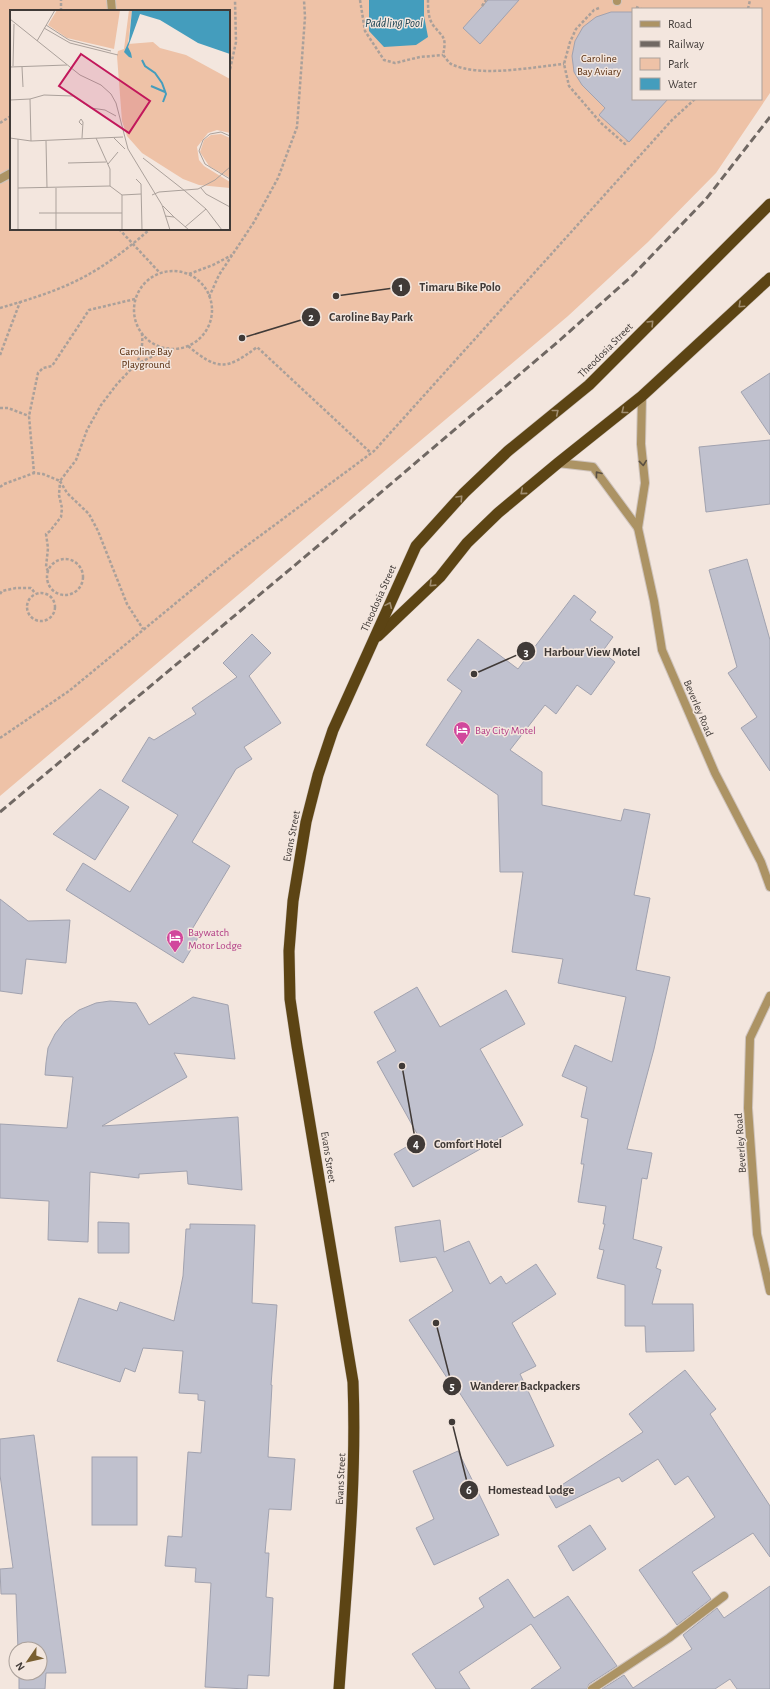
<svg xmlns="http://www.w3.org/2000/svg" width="770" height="1689" font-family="'Alegreya Sans',sans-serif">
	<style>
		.green { fill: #eec2a7; fill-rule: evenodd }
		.water { fill: #449dbd }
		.building { fill: #c0c1ce; stroke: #a1a2af }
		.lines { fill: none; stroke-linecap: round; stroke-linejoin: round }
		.service-casing { stroke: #cfc4bd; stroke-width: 10 }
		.pedestrian-casing { stroke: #cfc4bd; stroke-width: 10 }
		.minor-casing { stroke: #cfc4bd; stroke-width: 10 }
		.trunk-casing { stroke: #cfc4bd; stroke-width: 12 }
		.path { stroke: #aaa09a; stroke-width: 2.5; stroke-dasharray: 3 2; stroke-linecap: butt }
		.service { stroke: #ac9364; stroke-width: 8 }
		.pedestrian { stroke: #ac9364; stroke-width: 8 }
		.minor { stroke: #ac9364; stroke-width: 8 }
		.trunk { stroke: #5c4414; stroke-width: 11 }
		.rail { stroke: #706863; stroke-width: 3; stroke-dasharray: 8 4; stroke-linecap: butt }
		.oneway { stroke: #a08d6f }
		.oneway2 { stroke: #5b5042 }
		.labels { text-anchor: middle; stroke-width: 3; stroke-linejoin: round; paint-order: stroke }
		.park-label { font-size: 11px; fill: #572c0d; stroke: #f3e6de }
		.street-label { font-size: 11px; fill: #403a37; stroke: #f3e6de }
		.hotel-label { font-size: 11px; fill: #b23c85; stroke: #f3e6de; text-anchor: start }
		.water-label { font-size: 12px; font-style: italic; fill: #1d4453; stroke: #f3e6de }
		.inset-river { fill: none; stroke: #449dbd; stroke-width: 2 }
		.inset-road { fill: none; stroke: #aba19b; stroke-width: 1 }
		.view { fill: #c2185b; fill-opacity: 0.15; stroke: #c2185b; stroke-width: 2 }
		.inset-edge { fill: none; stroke: #403a37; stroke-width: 2 }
		.leader { fill: none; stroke: #403a37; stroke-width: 1.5 }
		.callout-dot { fill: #403a37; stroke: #f3e6de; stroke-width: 1.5 }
		.mark-label { font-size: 12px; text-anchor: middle; font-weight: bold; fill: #fff }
		.callout-label { font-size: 12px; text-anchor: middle; font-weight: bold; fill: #403a37; stroke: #f3e6de; stroke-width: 3; stroke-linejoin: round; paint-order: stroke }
	</style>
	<rect width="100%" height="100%" fill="#f3e6de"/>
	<!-- green -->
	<path class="green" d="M0 0H770V93L716 173 648 242 568 316 0 796ZM633 9H761V99H633ZM11 11H229V229H11Z"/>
	<!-- water -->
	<polygon class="water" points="369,0 424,0 424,16 428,37 416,45 384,47 369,31"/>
	<!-- building -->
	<g class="building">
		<polygon points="488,0 519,0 480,44 463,28"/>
		<polygon points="611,12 633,12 633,99 668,99 629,142 599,115 605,108 582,85 574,72 572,56 575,41 583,27 596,17"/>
		<polygon points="770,373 770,435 741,392"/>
		<polygon points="770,440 770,504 706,512 699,447"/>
		<polygon points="747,559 770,640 770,771 741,728 757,717 728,673 737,667 709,570"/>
		<polygon points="574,595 596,612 590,620 613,637 602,652 615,662 591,695 577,685 556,714 545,705 510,750 542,772 542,805 621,821 624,809 650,814 634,895 650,898 636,970 670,977 654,1049 627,1149 652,1153 647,1179 642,1178 633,1239 662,1247 656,1268 661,1270 652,1304 693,1304 694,1351 646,1352 645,1326 625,1326 625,1285 597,1278 604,1250 599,1249 605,1224 603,1224 606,1206 578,1202 584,1164 581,1164 588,1119 581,1117 587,1087 562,1076 575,1045 612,1062 626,997 558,983 563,959 512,952 523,872 500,872 498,795 426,745 462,691 447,680 478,639 518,669"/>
		<polygon points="252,634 271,653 249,676 281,723 244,747 252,759 236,769 192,842 230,866 191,931 199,936 183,963 66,890 83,863 130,892 178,815 122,781 149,737 154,740 196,714 192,708 237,677 223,663"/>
		<polygon points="100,789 129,807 95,860 53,834"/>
		<polygon points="0,899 28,921 70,920 66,963 26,959 22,994 0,991"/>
		<polygon points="417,987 440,1027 506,990 525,1024 480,1049 523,1125 413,1187 394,1154 420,1139 377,1062 396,1051 374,1012"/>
		<polygon points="193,997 228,1005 235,1059 174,1053 187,1077 102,1126 238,1117 242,1190 188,1184 187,1171 139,1174 139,1178 90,1172 88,1242 48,1240 49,1201 0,1198 0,1124 67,1128 73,1077 45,1075 46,1063 48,1048 55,1034 65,1021 79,1010 96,1003 110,1001 136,1003 149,1025"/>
		<polygon points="440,1220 444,1252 469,1241 490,1284 501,1276 506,1284 536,1264 556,1294 512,1323 536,1366 520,1374 554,1446 507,1466 459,1392 457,1393 409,1320 453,1291 436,1257 400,1262 395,1227"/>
		<polygon points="98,1222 129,1223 129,1253 98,1253"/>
		<polygon points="190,1224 255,1225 252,1303 277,1305 271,1385 272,1385 268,1457 295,1459 291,1510 269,1509 265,1553 269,1553 266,1597 273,1598 269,1676 248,1675 247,1689 205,1687 211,1583 195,1582 196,1568 165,1566 168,1536 182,1537 188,1452 201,1453 205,1401 198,1400 198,1394 179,1393 183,1351 143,1348 135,1372 125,1368 120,1382 57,1361 79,1298 117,1311 120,1302 174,1321 183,1276 186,1229 190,1229"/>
		<polygon points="685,1370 716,1409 710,1414 770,1506 770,1557 753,1533 692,1572 711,1599 677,1625 639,1570 715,1517 688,1476 675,1485 658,1459 622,1482 619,1477 556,1508 548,1494 643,1432 629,1414"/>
		<polygon points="34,1435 66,1673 46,1673 45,1689 19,1689 19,1673 40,1673 40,1649 18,1649 16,1594 1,1594 0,1569 13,1568 0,1475 0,1439"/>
		<polygon points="458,1451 499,1535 434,1565 416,1528 434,1519 413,1471"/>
		<rect x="92" y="1457" width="45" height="68"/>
		<polygon points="590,1525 606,1549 573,1571 558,1546"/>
		<polygon points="508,1579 534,1618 568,1596 617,1666 589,1684 587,1689 531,1689 561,1668 531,1624 459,1672 470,1689 436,1689 412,1654 484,1607 479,1598"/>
		<polygon points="770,1586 770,1689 737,1689 730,1679 715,1689 602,1689 624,1675 633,1688 692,1649 683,1635 717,1608 724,1618"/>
	</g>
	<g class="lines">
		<!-- service casing -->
		<g class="service-casing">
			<g id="service">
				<polyline points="111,0 112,11"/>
				<polyline points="0,179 11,173"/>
				<polyline points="592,1689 669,1638 724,1596"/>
			</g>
		</g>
		<!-- pedestrian casing -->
		<g class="pedestrian-casing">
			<polyline id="pedestrian" points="617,1 617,0"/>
		</g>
		<!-- minor casing -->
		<g class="minor-casing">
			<g id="minor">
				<polyline points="642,396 641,444 645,483 638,528 654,601 662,650 715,773 761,862 770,887"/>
				<polyline points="558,463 593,467 638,528"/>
				<polyline points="770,996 750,1038 748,1108 757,1234 770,1291"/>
			</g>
		</g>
		<!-- trunk casing -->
		<g class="trunk-casing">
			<g id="trunk">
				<polyline points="378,636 440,577 467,543 498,513 558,463 642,396 770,278"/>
				<path d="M339 1689C346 1587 357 1485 353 1382L297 1046 290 999 289 951 293 901 306 822 318 775 333 730 416 546 464 493 508 451 589 385 770 204"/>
			</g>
		</g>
		<!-- path -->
		<g class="path">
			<polyline points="360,0 365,31 384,60 395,63 420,57 443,55"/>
			<path d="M428 0C428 8 428 18 433 25 443 38 447 36 443 55 446 58 448 62 451 64 480 78 532 67 564 64"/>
			<polyline points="482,6 486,0"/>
			<polyline points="636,7 641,9"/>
			<polyline points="599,8 594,10 576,29 570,42 564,64 569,86 601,123 625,144 627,141"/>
			<polyline points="748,9 750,0"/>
			<polyline points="61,11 61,0"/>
			<polyline points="229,74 236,42 235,0"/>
			<polyline points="0,123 11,116"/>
			<polyline points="119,229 160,273"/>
			<circle cx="173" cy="310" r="39"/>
			<polyline points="189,274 213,265 232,255"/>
			<polyline points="209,297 219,275 254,222 278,178 297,127 305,17 304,0"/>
			<polyline points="135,299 89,310 52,366 43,368 38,373 29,416 34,473 43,474 60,481 76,460 87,430 101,405 117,384 135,365 169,348"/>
			<path d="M0 308C31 299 64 289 91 273 112 261 132 245 150 229"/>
			<path d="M188 346C217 370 226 371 257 347L371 453"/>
			<polyline points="0,355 20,302"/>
			<path d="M136 365C141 354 143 346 142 334"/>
			<polyline points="0,408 8,408 29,416"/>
			<polyline points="60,481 67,493 89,514 98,531 127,604 143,629"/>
			<polyline points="0,487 4,484 34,473"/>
			<circle cx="65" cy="577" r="18"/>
			<polyline points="48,571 46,567 48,548 46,534 50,531 61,517 62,508 59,495 60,482"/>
			<circle cx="41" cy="607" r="14"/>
			<polyline points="0,594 2,591 16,588 31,588 35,593"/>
			<polyline points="0,738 69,691 233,556 374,451 672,120 695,99"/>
		</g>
		<!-- service -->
		<use href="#service" class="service"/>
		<!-- pedestrian -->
		<use href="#pedestrian" class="pedestrian"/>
		<!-- minor -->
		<use href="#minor" class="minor"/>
		<!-- trunk -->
		<use href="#trunk" class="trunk"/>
		<!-- rail -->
		<polyline class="rail" points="0,812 319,545 560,340 633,275 706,199 770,117"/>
	</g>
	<!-- one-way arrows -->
	<defs><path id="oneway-chevron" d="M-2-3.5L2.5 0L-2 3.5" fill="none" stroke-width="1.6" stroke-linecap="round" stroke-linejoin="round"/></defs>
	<g class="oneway">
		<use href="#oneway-chevron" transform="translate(741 305) rotate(137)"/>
		<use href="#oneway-chevron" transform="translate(651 323) rotate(-45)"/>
		<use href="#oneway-chevron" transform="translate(624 411) rotate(142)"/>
		<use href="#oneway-chevron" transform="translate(556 412) rotate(-39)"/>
		<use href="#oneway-chevron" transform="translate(523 492) rotate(140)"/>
		<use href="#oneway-chevron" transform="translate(460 498) rotate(-47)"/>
		<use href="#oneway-chevron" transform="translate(432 584) rotate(136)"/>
		<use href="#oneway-chevron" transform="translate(389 605) rotate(-66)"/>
	</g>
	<g class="oneway2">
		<use href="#oneway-chevron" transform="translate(643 463) rotate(84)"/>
		<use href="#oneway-chevron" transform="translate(598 474) rotate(-128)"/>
	</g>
	<!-- icons -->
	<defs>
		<g id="hotel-pin" transform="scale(0.9)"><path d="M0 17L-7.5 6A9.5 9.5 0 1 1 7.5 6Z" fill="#d1479c" stroke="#f3e6de"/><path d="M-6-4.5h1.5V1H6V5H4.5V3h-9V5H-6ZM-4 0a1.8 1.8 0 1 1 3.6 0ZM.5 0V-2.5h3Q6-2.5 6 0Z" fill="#fff"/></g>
	</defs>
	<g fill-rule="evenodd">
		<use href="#hotel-pin" x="462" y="730"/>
		<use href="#hotel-pin" x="175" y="938"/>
	</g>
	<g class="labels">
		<!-- park labels -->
		<g class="park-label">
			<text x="599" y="62">Caroline<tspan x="599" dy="13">Bay Aviary</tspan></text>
			<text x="146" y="355">Caroline Bay<tspan x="146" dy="13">Playground</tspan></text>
		</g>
		<!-- street labels -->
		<g class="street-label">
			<text transform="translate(605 350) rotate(-45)" y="4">Theodosia Street</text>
			<text transform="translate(378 598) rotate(-66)" y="4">Theodosia Street</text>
			<text transform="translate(699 708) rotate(67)" y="4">Beverley Road</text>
			<text transform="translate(291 836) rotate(-79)" y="4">Evans Street</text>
			<text transform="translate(740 1143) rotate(-94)" y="4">Beverley Road</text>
			<text transform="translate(329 1157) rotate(81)" y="4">Evans Street</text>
			<text transform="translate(340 1479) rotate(-87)" y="4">Evans Street</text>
		</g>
		<!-- hotel labels -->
		<g class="hotel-label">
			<text x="475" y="734">Bay City Motel</text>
			<text x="188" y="936">Baywatch<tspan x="188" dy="13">Motor Lodge</tspan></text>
		</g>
		<!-- water labels -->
		<g class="water-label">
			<text x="394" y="27">Paddling Pool</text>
		</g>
	</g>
	<!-- overview -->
	<g transform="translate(10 10)">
		<rect width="220" height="220" fill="#f3e6de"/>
		<path d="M47 0H110L104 39 57 28 38 15ZM119 0H122L118 34 143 32 150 38 176 45 220 69V123L207 120 198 123 187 137 189 150 194 156 220 172V178L189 175 173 169 132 143 117 126 112 111 107 46 108 41 114 39ZM211 124 220 128V168L199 156 190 142 194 130 201 125Z" fill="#eec2a7"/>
		<path d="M122 0H220V44L188 33 150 10 130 4 118 37 121 43 122 48 119 47 114 42 119 31Z" fill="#449dbd"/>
		<path class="inset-river" d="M132 50 135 56 145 63 152 73 156 84 153 92M141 76 155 82"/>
		<path class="inset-road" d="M0 9 70 65 91 75 101 84 106 93 118 139 152 195 160 220M36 15 59 30 101 41M34 18 60 33 108 45M27 31 45 0M3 56 4 14M0 57 57 55M12 57 13 77M20 89 21 131M0 90 20 89 34 85 63 86 81 98 95 100 106 106M72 115 69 112 71 109 73 112 72 128M220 126 211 122 200 124 193 130 189 141 195 154 220 169M0 128 21 131 113 127M86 128 100 159V176M104 128 115 139M8 129V220M36 131 37 178M133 148 175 181M58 153 96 152M98 154 108 142M126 169 131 174 132 220M100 176 112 185M8 178 100 176M46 178V220M191 178 196 184 220 197M175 181 196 199 212 220M112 185V220M112 185 131 184M142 185 149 182 188 179 205 170 220 157M153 196 164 207M29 203H112M155 206 164 207 179 220M175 217 196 199"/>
		<path class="view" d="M71 44 140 91 119 123 49 76Z"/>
		<rect width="220" height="220" class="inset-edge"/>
	</g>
	<!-- callouts -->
	<path class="leader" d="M336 296L401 287M242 338L311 317M474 674L526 651M402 1066L416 1144M436 1323L452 1386M452 1422L469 1490"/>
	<g class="callout-dot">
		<circle cx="336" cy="296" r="4"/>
		<circle cx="242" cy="338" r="4"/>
		<circle cx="474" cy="674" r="4"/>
		<circle cx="402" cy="1066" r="4"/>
		<circle cx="436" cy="1323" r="4"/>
		<circle cx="452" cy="1422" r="4"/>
		<circle cx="401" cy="287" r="10"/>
		<circle cx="311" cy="317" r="10"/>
		<circle cx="526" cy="651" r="10"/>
		<circle cx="416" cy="1144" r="10"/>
		<circle cx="452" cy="1386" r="10"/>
		<circle cx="469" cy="1490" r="10"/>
	</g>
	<g class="mark-label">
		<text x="401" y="291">1</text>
		<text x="311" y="321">2</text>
		<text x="526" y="656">3</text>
		<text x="416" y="1148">4</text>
		<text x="452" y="1390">5</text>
		<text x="469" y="1494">6</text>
	</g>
	<g class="callout-label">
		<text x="460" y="291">Timaru Bike Polo</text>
		<text x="371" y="321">Caroline Bay Park</text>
		<text x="592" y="656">Harbour View Motel</text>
		<text x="468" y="1148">Comfort Hotel</text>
		<text x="525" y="1390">Wanderer Backpackers</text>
		<text x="531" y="1494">Homestead Lodge</text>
	</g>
	<!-- legend -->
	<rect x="632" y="8" width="130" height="92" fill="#f3e6de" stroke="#aba19b"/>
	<rect x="640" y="21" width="20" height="6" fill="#ac9364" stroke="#aba19b"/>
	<text x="668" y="28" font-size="12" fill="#403a37">Road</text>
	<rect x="640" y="41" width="20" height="6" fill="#706863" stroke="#aba19b"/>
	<text x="668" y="48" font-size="12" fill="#403a37">Railway</text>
	<rect x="640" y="58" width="20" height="12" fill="#eec2a7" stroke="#aba19b"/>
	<text x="668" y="68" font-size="12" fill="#403a37">Park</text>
	<rect x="640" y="78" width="20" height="12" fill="#449dbd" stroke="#aba19b"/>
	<text x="668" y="88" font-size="12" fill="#403a37">Water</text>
	<!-- north arrow -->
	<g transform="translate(28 1661) rotate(236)"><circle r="19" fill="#f3e6de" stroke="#aba19b"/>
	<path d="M0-3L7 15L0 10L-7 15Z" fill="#795f31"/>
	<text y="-6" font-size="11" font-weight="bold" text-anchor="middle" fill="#403a37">N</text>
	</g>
</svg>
